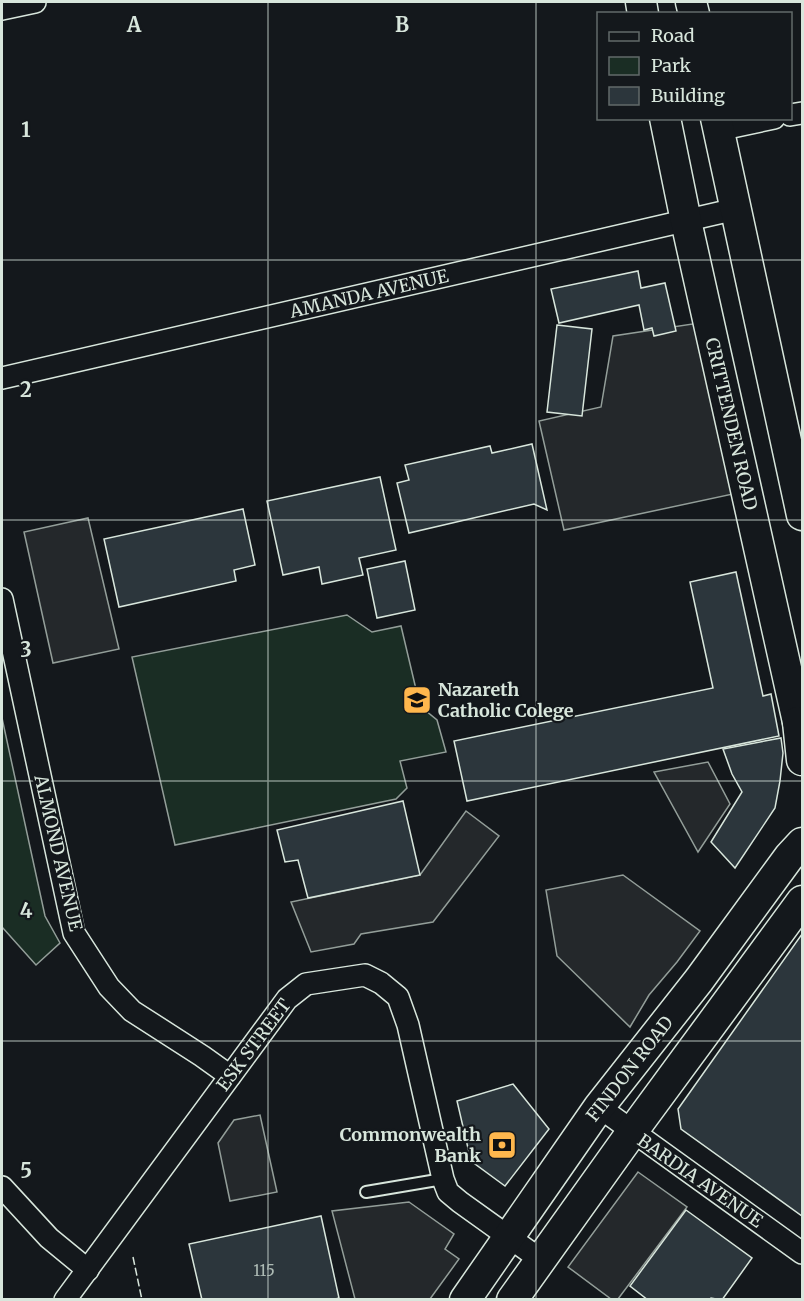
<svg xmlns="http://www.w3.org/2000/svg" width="804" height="1301" font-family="Merriweather,serif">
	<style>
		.green { fill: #1a2d24; stroke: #939e99; stroke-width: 1.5 }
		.parking { fill: #24282b; stroke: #939e99; stroke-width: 1.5 }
		.building { fill: #2c363c; stroke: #d8e6dc; stroke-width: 1.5 }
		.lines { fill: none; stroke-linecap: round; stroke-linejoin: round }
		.lane-casing { stroke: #d8e6dc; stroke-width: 14 }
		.street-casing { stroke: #d8e6dc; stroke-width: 24 }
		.secondary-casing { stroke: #d8e6dc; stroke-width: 33 }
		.lane { stroke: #14181c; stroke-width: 10 }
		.street { stroke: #14181c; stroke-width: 21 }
		.secondary { stroke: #14181c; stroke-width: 30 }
		.fence { stroke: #d8e6dc; stroke-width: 1.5; stroke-dasharray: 8 3; stroke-linecap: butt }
		.grid { fill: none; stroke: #d8e6dc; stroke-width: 1.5; stroke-opacity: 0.55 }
		.labels { text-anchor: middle; stroke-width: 4.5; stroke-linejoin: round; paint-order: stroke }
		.number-label { font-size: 15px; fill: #adbab4 }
		.street-label { font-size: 18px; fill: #d8e6dc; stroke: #14181c }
		.poi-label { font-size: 18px; font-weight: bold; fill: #d8e6dc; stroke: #14181c; text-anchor: start }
		.grid-label { font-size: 20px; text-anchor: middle; font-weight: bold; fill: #d8e6dc; stroke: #14181c; stroke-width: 4.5; stroke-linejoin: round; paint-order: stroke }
	</style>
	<rect width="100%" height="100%" fill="#14181c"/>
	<!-- green -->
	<g class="green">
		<polygon points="347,615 372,632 401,626 420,706 437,720 446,752 400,761 407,788 396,799 175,845 132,657"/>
		<polygon points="2,718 45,916 60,943 36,965 2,927"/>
	</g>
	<!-- parking -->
	<g class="parking">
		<polygon points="699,323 733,494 564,530 539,421 601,407 613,336"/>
		<polygon points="88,518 119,649 53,663 24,532"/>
		<polygon points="708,762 730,804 698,852 654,772"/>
		<polygon points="466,811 499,836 433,922 361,934 354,944 311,952 291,902 420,875"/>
		<polygon points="623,875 700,931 677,962 649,995 630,1027 557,956 546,890"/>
		<polygon points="260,1115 277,1192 230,1201 218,1143 234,1120"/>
		<polygon points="638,1172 687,1207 618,1299 611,1299 568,1267"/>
		<polygon points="409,1202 454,1234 445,1249 459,1259 430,1299 355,1299 332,1211"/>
	</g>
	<!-- building -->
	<g class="building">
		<polygon points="638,271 641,288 665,283 676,331 654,336 652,328 644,330 639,305 559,323 551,289"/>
		<polygon points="557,325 592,329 582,416 547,412"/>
		<polygon points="532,444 547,510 534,504 409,533 397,483 409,480 405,465 490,446 492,453"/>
		<polygon points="380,477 396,550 359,558 363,575 322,584 319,567 283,575 267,501"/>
		<polygon points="243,509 255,565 234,570 236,581 119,607 104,539"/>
		<polygon points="405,561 415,610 377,618 367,569"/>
		<polygon points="736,572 763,696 771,694 779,736 467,801 454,741 713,688 690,582"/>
		<polygon points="781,738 783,753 780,781 775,808 735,868 711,842 742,792 732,774 723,749"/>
		<polygon points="403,801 420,875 308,898 298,860 285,862 277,830"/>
		<polygon points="802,934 802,1216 681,1129 678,1109"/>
		<polygon points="513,1084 549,1129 505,1186 471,1161 457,1101"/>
		<polygon points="686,1210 752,1258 722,1300 711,1298 710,1300 648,1300 630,1286"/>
		<polygon points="321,1216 339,1298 332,1300 202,1300 189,1244"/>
	</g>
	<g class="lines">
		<!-- lane casing -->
		<g class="lane-casing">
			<polyline id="lane" points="366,1192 443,1179"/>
		</g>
		<!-- street casing -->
		<g class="street-casing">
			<g id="street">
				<polyline points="2,9 35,2"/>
				<polyline points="790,115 802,113"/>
				<polyline points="718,130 774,118"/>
				<polyline points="2,378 736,209"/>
				<polyline points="2,599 74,933 109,987 132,1011 202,1056 230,1076"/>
				<polyline points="599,1107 802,1253"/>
				<polyline points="2,1187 49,1238 88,1270"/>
				<polyline points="65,1300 287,999 306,984 365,975 381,983 398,997 408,1025 443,1179 448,1192 460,1202 541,1260"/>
			</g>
		</g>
		<!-- secondary casing -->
		<g class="secondary-casing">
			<g id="secondary">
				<polyline points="641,2 643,14"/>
				<polyline points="691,2 694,14"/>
				<polyline points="665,118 686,221 798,722 802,728"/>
				<polyline points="716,118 802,515"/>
				<polyline points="798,722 802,760"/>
				<polyline points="465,1300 599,1107 699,980 789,857 802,843"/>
				<polyline points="512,1300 632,1132 802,901"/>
			</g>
		</g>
		<!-- lane -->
		<use href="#lane" class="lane"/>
		<!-- street -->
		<use href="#street" class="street"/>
		<!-- secondary -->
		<use href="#secondary" class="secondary"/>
		<!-- fence -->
		<polyline class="fence" points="133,1257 142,1300"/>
	</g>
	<!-- grid -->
	<path class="grid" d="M268 2V1300M536 2V1300M2 260H802M2 520H802M2 781H802M2 1041H802"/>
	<!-- icons -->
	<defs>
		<g id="school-square" transform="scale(1.5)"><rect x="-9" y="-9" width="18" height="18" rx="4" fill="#ffb74d" stroke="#14181c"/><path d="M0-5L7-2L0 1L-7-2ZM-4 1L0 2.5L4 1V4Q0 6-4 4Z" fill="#111"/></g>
		<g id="bank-square" transform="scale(1.5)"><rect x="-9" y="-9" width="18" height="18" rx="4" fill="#ffb74d" stroke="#14181c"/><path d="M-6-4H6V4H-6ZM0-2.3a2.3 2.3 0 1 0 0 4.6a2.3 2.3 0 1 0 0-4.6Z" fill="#111"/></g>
	</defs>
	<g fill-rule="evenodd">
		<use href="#school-square" x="417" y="700"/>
		<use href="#bank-square" x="502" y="1145"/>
	</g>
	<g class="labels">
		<!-- number labels -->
		<g class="number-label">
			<text x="264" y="1276">115</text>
		</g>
		<!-- street labels -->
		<g class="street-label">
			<text transform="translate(369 294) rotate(-13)" y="6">AMANDA AVENUE</text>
			<text transform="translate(731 424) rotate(77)" y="6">CRITTENDEN ROAD</text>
			<text transform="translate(58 853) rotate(77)" y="6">ALMOND AVENUE</text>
			<text transform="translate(254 1045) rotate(-53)" y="6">ESK STREET</text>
			<text transform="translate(630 1069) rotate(-52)" y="6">FINDON ROAD</text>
			<text transform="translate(700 1181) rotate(35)" y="6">BARDIA AVENUE</text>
		</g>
		<!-- poi labels -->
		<g class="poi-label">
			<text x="438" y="696">Nazareth<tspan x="438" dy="21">Catholic Colege</tspan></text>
			<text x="481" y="1141" text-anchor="end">Commonwealth<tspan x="481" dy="21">Bank</tspan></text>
		</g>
	</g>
	<g class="grid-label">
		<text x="134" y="32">A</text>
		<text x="402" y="32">B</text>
		<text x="26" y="137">1</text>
		<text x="26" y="397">2</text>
		<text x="26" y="657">3</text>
		<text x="26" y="918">4</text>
		<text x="26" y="1178">5</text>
	</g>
	<!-- border -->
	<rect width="804" height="1301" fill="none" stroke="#d8e6dc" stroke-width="6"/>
	<!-- legend -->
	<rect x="597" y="12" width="195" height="108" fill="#14181c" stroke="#626a69" stroke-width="1.5"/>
	<rect x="609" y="32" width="30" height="9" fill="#14181c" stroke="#626a69" stroke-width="1.5"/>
	<text x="651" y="42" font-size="18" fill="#d8e6dc">Road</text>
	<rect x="609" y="57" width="30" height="18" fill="#1a2d24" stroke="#626a69" stroke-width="1.5"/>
	<text x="651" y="72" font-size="18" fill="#d8e6dc">Park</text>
	<rect x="609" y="87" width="30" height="18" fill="#2c363c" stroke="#626a69" stroke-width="1.5"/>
	<text x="651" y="102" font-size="18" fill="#d8e6dc">Building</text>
</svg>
